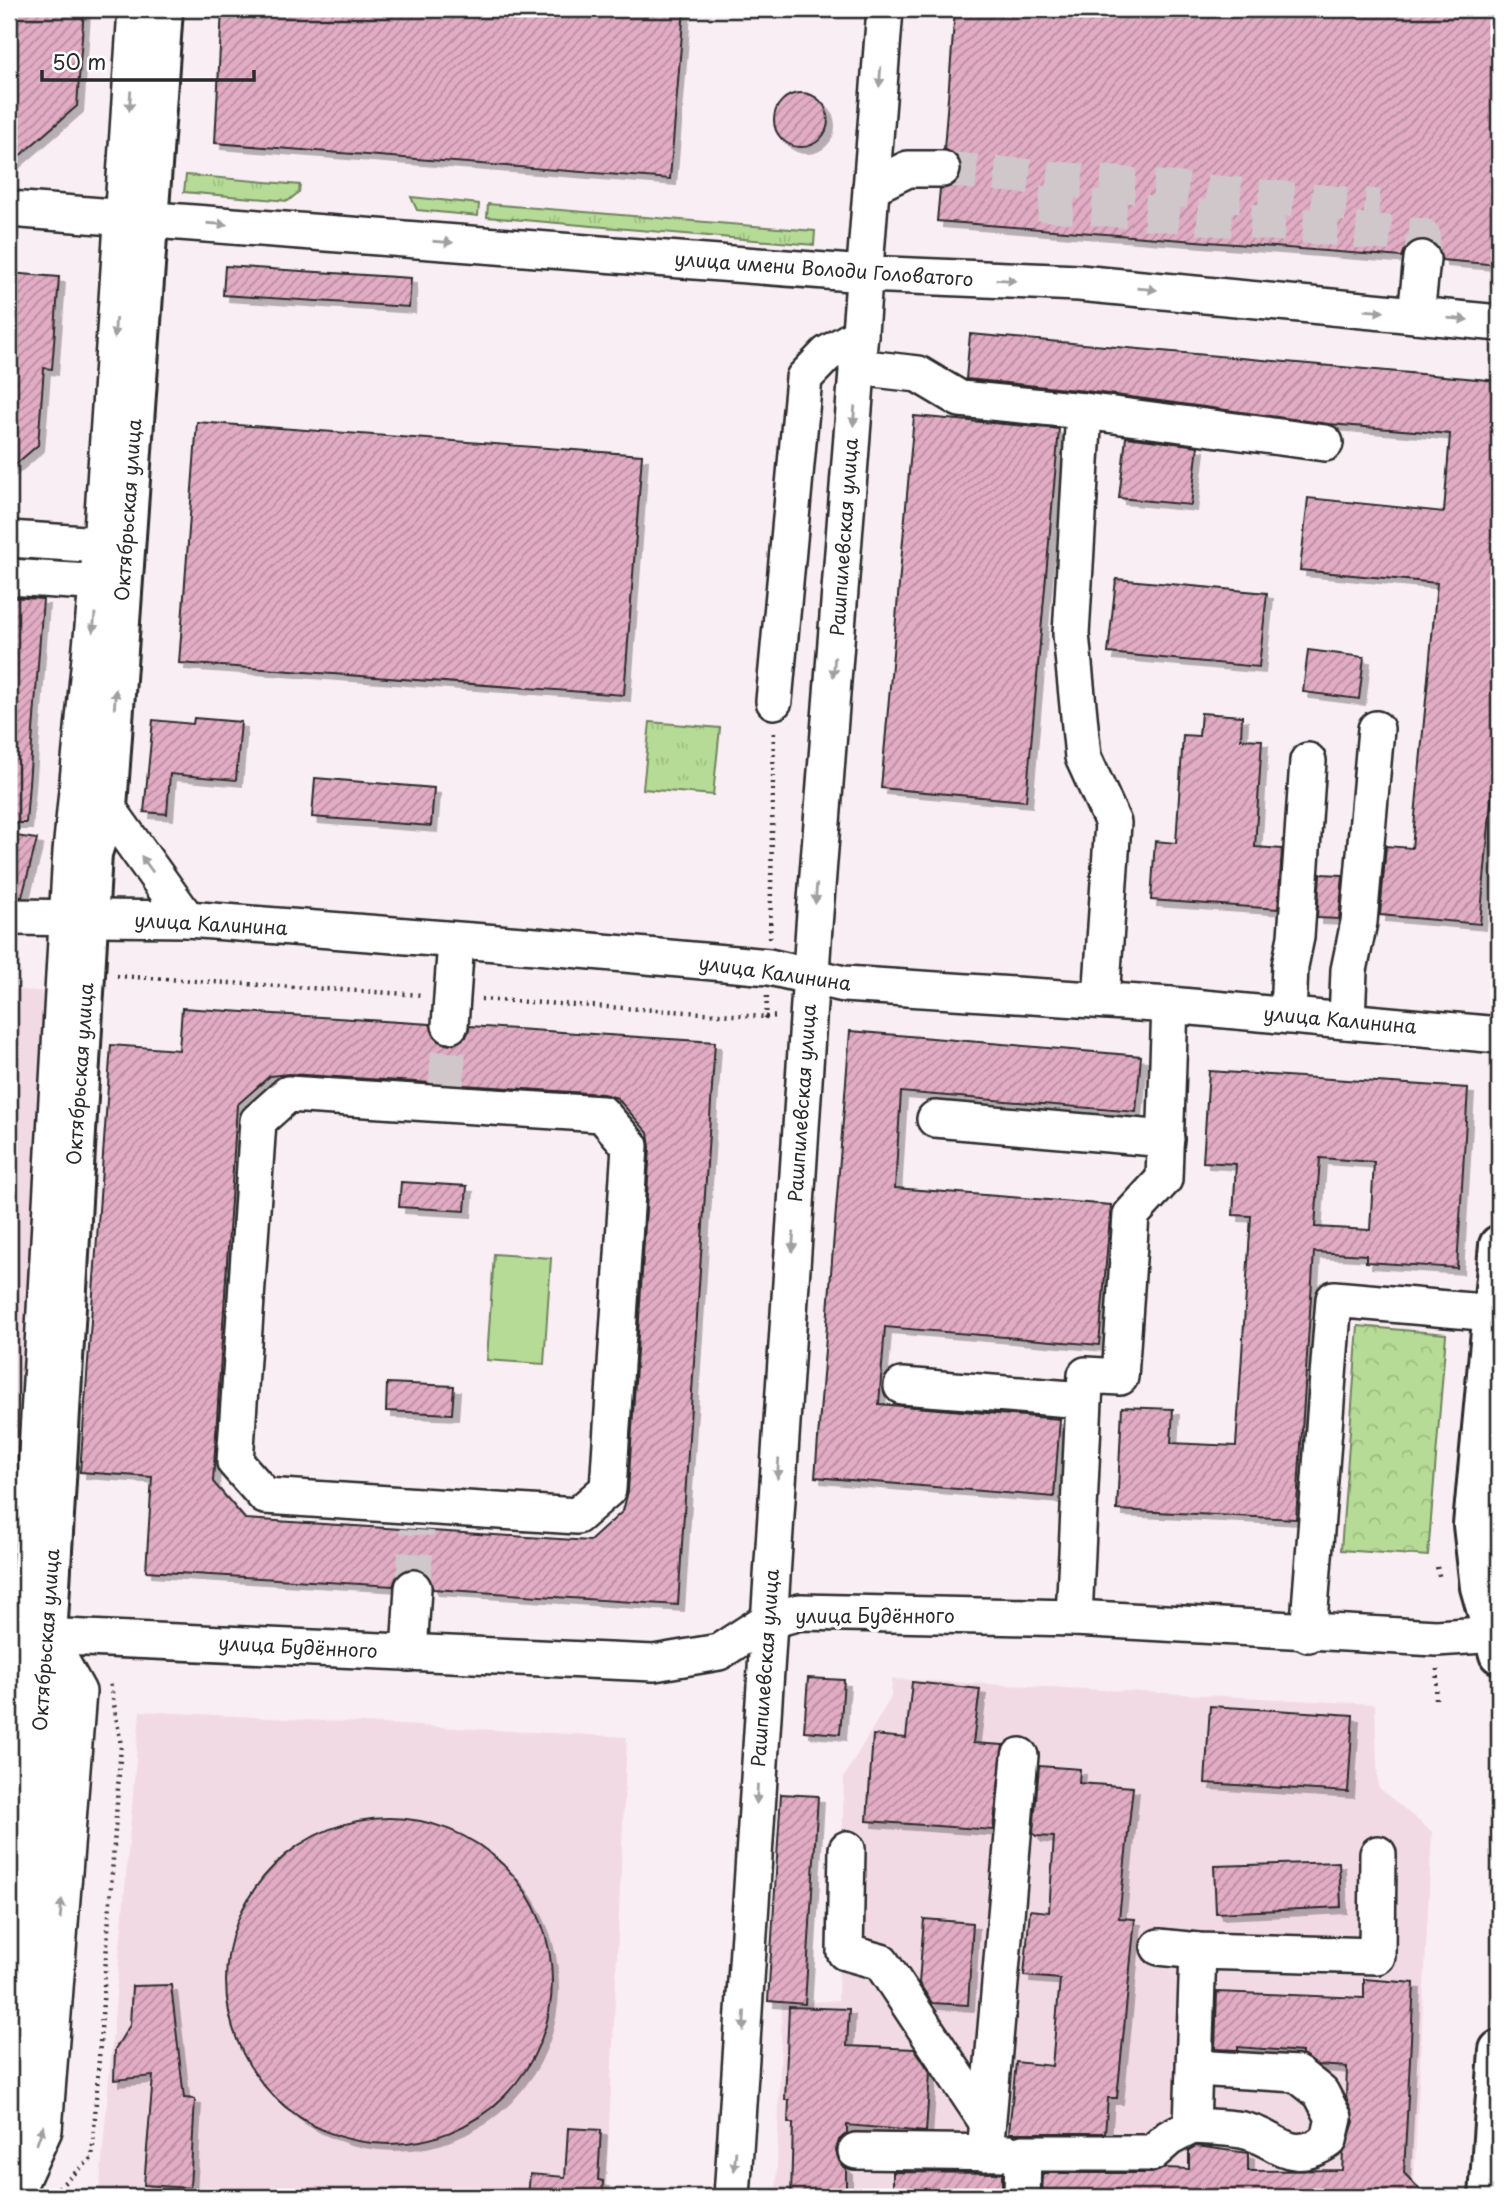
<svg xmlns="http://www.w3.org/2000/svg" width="1508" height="2206" font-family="'Playpen Sans',sans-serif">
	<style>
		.built { fill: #f2dae5 }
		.grass { fill: url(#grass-tufts); stroke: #708360; stroke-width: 2 }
		.park { fill: url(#park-crowns); stroke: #708360; stroke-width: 2 }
		.pitch { fill: #b6db96; stroke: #708360; stroke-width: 2 }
		.building { fill: url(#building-hatch); stroke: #2b2b2b; stroke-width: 2; fill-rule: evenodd; filter: url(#shadow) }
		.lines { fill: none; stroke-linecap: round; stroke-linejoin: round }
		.minor-tunnel { stroke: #d0c7cb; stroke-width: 35; stroke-dasharray: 35 18; stroke-linecap: butt }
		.minor-casing { stroke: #2b2b2b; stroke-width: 40 }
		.major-casing { stroke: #2b2b2b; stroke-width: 44 }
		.path { stroke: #2b2b2b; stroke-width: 4.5; stroke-dasharray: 2 5; stroke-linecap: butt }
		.minor { stroke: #fff; stroke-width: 35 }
		.major { stroke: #fff; stroke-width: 38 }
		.oneway { fill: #a0a0a0 }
		.labels { text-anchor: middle; stroke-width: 7; stroke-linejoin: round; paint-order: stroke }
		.street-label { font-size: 19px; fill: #2b2b2b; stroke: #fff }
	</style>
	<defs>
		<pattern id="grass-tufts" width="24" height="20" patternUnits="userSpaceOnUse" patternTransform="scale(1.75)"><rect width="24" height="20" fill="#b6db96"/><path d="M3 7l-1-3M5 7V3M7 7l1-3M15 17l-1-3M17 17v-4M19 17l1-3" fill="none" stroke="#9dbc81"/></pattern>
		<pattern id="park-crowns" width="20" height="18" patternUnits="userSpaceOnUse" patternTransform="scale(1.75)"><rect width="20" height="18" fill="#b6db96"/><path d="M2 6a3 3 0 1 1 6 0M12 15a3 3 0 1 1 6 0" fill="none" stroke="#9dbc81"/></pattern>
		<pattern id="building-hatch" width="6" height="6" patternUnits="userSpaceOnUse" patternTransform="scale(1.75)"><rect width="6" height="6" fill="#e2acc4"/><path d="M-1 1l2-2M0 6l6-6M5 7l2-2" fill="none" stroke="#b78c9f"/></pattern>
		<filter id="shadow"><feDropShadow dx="6" dy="6" stdDeviation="0" flood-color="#0004"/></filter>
	</defs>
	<rect width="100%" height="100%" fill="#f9eef3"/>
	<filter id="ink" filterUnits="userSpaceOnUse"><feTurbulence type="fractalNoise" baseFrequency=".0143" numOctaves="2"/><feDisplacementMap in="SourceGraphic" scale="14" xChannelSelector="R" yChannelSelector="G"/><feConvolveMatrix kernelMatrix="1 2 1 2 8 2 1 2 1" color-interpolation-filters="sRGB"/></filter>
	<g filter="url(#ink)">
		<!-- built -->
		<g class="built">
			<polygon points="9,989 50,992 16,1554 9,1561"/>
			<polygon points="892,1679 1375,1704 1378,1787 1432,1832 1414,2181 1429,2197 776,2197 782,2005 838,2000 844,1777 891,1697"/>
			<polygon points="140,1711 627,1737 606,2197 99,2196"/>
		</g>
		<!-- grass -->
		<g class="grass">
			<polygon points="186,175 300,185 299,192 288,201 184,192"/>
			<polygon points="411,197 479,204 478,216 417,210"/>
			<polygon points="488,204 815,231 814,245 487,217"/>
			<polygon points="650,722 720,728 713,795 643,789"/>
		</g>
		<!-- park -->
		<polygon class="park" points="1358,1326 1446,1334 1428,1556 1341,1550"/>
		<!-- pitch -->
		<polygon class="pitch" points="494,1254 551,1258 544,1364 487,1360"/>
		<!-- building -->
		<g class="building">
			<polygon points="9,9 84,9 77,106 9,165"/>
			<polygon points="222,9 684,9 670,179 215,143"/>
			<polygon points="955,9 1499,9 1499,265 1442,260 1434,243 1423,239 1406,247 1402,257 937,221 940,189 953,186 962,170 959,158 944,149"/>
			<circle cx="801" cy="120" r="27"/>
			<polygon points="225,266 411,278 409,307 223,295"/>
			<polygon points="9,273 59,277 52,369 44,368 38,445 9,470"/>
			<polygon points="970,334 1499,381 1499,714 1480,924 1380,915 1386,846 1412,848 1437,583 1300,570 1308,498 1444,512 1450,434 1329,424 1086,391 966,379"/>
			<polygon points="914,416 1059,429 1026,801 881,788"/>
			<polygon points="197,422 642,455 624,695 179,663"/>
			<polygon points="1126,437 1198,446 1191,505 1119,498"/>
			<polygon points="1116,579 1267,593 1259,667 1108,653"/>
			<polygon points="9,597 43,599 26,823 9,823"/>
			<polygon points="1308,650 1364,657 1359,699 1303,692"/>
			<polygon points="1201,713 1242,716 1241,739 1262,740 1255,847 1282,849 1278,909 1151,900 1155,841 1176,843 1183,735 1199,736"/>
			<polygon points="194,718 241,722 236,780 170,774 167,814 144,812 153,720 193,724"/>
			<polygon points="315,778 434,788 431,826 312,817"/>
			<polygon points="9,835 37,839 22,897 9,897"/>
			<polygon points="1320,874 1343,875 1339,919 1317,918"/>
			<path d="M182 1008 430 1024 438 1041 449 1045 466 1037 470 1026 715 1042 678 1605 433 1589 425 1572 414 1568 397 1576 393 1586 146 1571 152 1477 80 1472 111 1045 179 1050ZM289 1074 603 1094 617 1098 648 1133 650 1147 628 1491 623 1511 590 1541 245 1519 213 1482 237 1105 270 1076Z"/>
			<polygon points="850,1031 1141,1056 1136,1112 901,1092 895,1188 1111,1205 1099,1345 885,1327 879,1404 1060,1419 1054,1497 815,1477"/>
			<path d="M1209 1071 1468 1088 1457 1268 1366 1262V1255L1314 1252 1296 1519 1117 1510 1122 1407 1173 1409 1171 1443 1236 1446 1251 1216 1233 1215 1236 1164 1203 1162ZM1320 1158 1374 1162 1370 1230 1315 1227Z"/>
			<polygon points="401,1182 467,1186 465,1211 399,1207"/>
			<polygon points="387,1383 454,1386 452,1414 386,1411"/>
			<polygon points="808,1678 844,1680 840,1734 804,1731"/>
			<polygon points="912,1682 980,1689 973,1743 1003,1745 993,1830 867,1821 873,1735 906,1738"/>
			<polygon points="1210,1706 1353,1715 1348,1792 1205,1783"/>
			<polygon points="1039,1766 1080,1769 1079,1783 1133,1787 1119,1918 1135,1919 1117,2098 1108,2098 1105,2133 1009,2133 1016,2062 1052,2066 1060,1979 1024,1976 1030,1910 1049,1912 1054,1837 1036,1836 1033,1833"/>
			<polygon points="781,1794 818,1796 805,2004 768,2001"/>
			<circle cx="389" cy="1981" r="163"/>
			<polygon points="1339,1862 1341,1907 1216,1913 1214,1866"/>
			<polygon points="924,1919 973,1923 968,2005 932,2003 919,1983"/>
			<polygon points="1364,1979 1414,1983 1404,2173 1427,2197 1042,2197 1043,2173 1152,2173 1165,2168 1189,2169 1189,2150 1196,2146 1248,2153 1248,2171 1342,2170 1343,2154 1354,2122 1346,2097 1347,2067 1317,2065 1302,2055 1302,2052 1238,2047 1238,2050 1215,2049 1217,1992 1364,1998"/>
			<polygon points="171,1985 184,2098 195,2099 190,2188 144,2185 153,2076 114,2080 115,2049 130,2025 132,1986"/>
			<polygon points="789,2007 849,2009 847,2046 915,2049 930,2072 926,2132 847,2125 847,2133 839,2140 836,2150 839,2161 846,2169 846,2197 791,2197 793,2123 788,2123 789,2100 785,2100"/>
			<polygon points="568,2128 601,2130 598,2180 603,2181 602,2197 528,2197 530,2174 565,2177"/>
			<polygon points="893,2172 1002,2173 1002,2197 893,2197"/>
		</g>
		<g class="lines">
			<!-- minor-tunnel -->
			<g class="minor-tunnel">
				<polyline points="942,169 1379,207"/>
				<polyline points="1039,203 1423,236 1422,259"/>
				<polyline points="446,1087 450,1025"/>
				<polyline points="413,1588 417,1530"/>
			</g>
			<!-- minor casing -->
			<g class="minor-casing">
				<g id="minor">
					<polyline points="871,187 908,169 942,169"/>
					<polyline points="9,209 865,274 1079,283 1499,323"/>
					<polyline points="1416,315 1422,259"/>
					<polyline points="857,367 918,374 960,399 1084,411"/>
					<polyline points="9,539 101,545"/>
					<polyline points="9,577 120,584"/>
					<polyline points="774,701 804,378 827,354 860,335"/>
					<polyline points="107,807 187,919"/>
					<polyline points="9,917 187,919 536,946 769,967 844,984 1170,1005 1499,1035"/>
					<polyline points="1101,1000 1113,823 1083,757 1071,634 1084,411 1325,443"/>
					<polyline points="1288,1015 1290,966 1296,937 1308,761"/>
					<polyline points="1347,1021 1349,970 1359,922 1376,729"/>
					<polyline points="450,1025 456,941"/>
					<polygon points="288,1094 602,1114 630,1146 608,1489 577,1516 265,1496 235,1462 258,1121"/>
					<polyline points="935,1119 1166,1139"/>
					<polyline points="902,1386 1084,1400 1074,1618"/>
					<polyline points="1084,1400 1086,1375 1120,1377 1131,1215 1164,1179 1170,1005"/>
					<polyline points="1308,1634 1334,1299 1493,1313"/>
					<polyline points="17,1635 654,1663 719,1652 767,1621 800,1612 1074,1618 1436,1638 1499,1634"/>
					<polyline points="409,1653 413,1588"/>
					<polyline points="847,1849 845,1952 881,1962 987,2122"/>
					<polyline points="9,1873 31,1557 71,852 101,545 136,9"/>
					<polyline points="1159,1947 1198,1951 1377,1956 1378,1854"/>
					<path d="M1192 2126C1208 2127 1226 2127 1242 2130 1278 2137 1288 2168 1329 2140L1334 2118 1321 2093 1297 2074 1195 2068"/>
					<polyline points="856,2151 1009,2153"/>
					<polyline points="985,2153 1020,1756"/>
					<polyline points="13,2197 44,2130 78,1692 47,1636"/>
					<polyline points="732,2197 814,926 885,9"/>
					<polyline points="1022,2197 1023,2153 1152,2153 1169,2138 1192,2126 1198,1951"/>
				</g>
			</g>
			<!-- major casing -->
			<g class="major-casing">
				<g id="major">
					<polyline points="1499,1245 1473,1525 1480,1587 1499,1654"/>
					<polyline points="9,2141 44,1690 92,853 107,807 163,9"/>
					<polyline points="1489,2197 1499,2050"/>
				</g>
			</g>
			<!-- path -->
			<g class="path">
				<polyline points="770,938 774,730"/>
				<polyline points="117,976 423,995"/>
				<polyline points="767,996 766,1017 778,1016"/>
				<polyline points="481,999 766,1017"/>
				<polyline points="1437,1567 1440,1579"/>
				<polyline points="1436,1699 1437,1669"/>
				<polyline points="48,2197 92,2158 121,1745 110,1681"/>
			</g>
			<!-- minor -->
			<use href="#minor" class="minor"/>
			<!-- major -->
			<use href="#major" class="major"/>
		</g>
		<!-- one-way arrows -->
		<defs><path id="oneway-solid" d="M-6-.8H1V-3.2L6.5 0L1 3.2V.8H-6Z" transform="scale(1.75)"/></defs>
		<g class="oneway">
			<use href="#oneway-solid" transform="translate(880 77) rotate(94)"/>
			<use href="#oneway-solid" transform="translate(130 101) rotate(94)"/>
			<use href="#oneway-solid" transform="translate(217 224) rotate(4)"/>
			<use href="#oneway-solid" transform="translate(443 242) rotate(4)"/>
			<use href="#oneway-solid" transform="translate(1006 280) rotate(3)"/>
			<use href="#oneway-solid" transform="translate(1147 289) rotate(5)"/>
			<use href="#oneway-solid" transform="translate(1374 311) rotate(5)"/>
			<use href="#oneway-solid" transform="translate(1458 319) rotate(5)"/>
			<use href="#oneway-solid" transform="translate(115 328) rotate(94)"/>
			<use href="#oneway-solid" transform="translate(854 416) rotate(94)"/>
			<use href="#oneway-solid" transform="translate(94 623) rotate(96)"/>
			<use href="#oneway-solid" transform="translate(834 667) rotate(94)"/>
			<use href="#oneway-solid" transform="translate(115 699) rotate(-86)"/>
			<use href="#oneway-solid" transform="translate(147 864) rotate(-126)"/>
			<use href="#oneway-solid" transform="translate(816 894) rotate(94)"/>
			<use href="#oneway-solid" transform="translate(793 1242) rotate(94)"/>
			<use href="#oneway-solid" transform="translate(778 1469) rotate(94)"/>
			<use href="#oneway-solid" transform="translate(757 1794) rotate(93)"/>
			<use href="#oneway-solid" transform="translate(61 1909) rotate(-85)"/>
			<use href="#oneway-solid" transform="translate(744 2021) rotate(93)"/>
			<use href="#oneway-solid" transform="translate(40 2135) rotate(-71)"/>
			<use href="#oneway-solid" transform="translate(735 2161) rotate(95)"/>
		</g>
	</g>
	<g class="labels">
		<!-- street labels -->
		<g class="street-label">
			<text transform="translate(824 269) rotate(4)" y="7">улица имени Володи Головатого</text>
			<text transform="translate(128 510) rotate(-86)" y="7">Октябрьская улица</text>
			<text transform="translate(844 537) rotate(-86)" y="7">Рашпилевская улица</text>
			<text transform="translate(211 924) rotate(3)" y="7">улица Калинина</text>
			<text transform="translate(775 973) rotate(8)" y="7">улица Калинина</text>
			<text transform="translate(1340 1020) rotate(5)" y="7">улица Калинина</text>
			<text transform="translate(80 1074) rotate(-86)" y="7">Октябрьская улица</text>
			<text transform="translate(802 1103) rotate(-86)" y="7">Рашпилевская улица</text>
			<text x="875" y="1623">улица Будённого</text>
			<text transform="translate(46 1640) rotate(-86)" y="7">Октябрьская улица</text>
			<text transform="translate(298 1647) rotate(3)" y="7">улица Будённого</text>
			<text transform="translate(765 1668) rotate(-86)" y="7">Рашпилевская улица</text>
		</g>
	</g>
	<!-- margin -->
	<rect width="1508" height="2206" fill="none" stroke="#fff" stroke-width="35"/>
	<rect x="18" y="18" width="1473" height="2171" fill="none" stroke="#2b2b2b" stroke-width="2.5" filter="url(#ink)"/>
	<!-- scale -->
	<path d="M42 70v10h212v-10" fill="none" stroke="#2b2b2b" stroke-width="3.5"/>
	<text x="52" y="70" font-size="21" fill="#2b2b2b" stroke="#ffffff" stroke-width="5" paint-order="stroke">50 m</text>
</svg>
